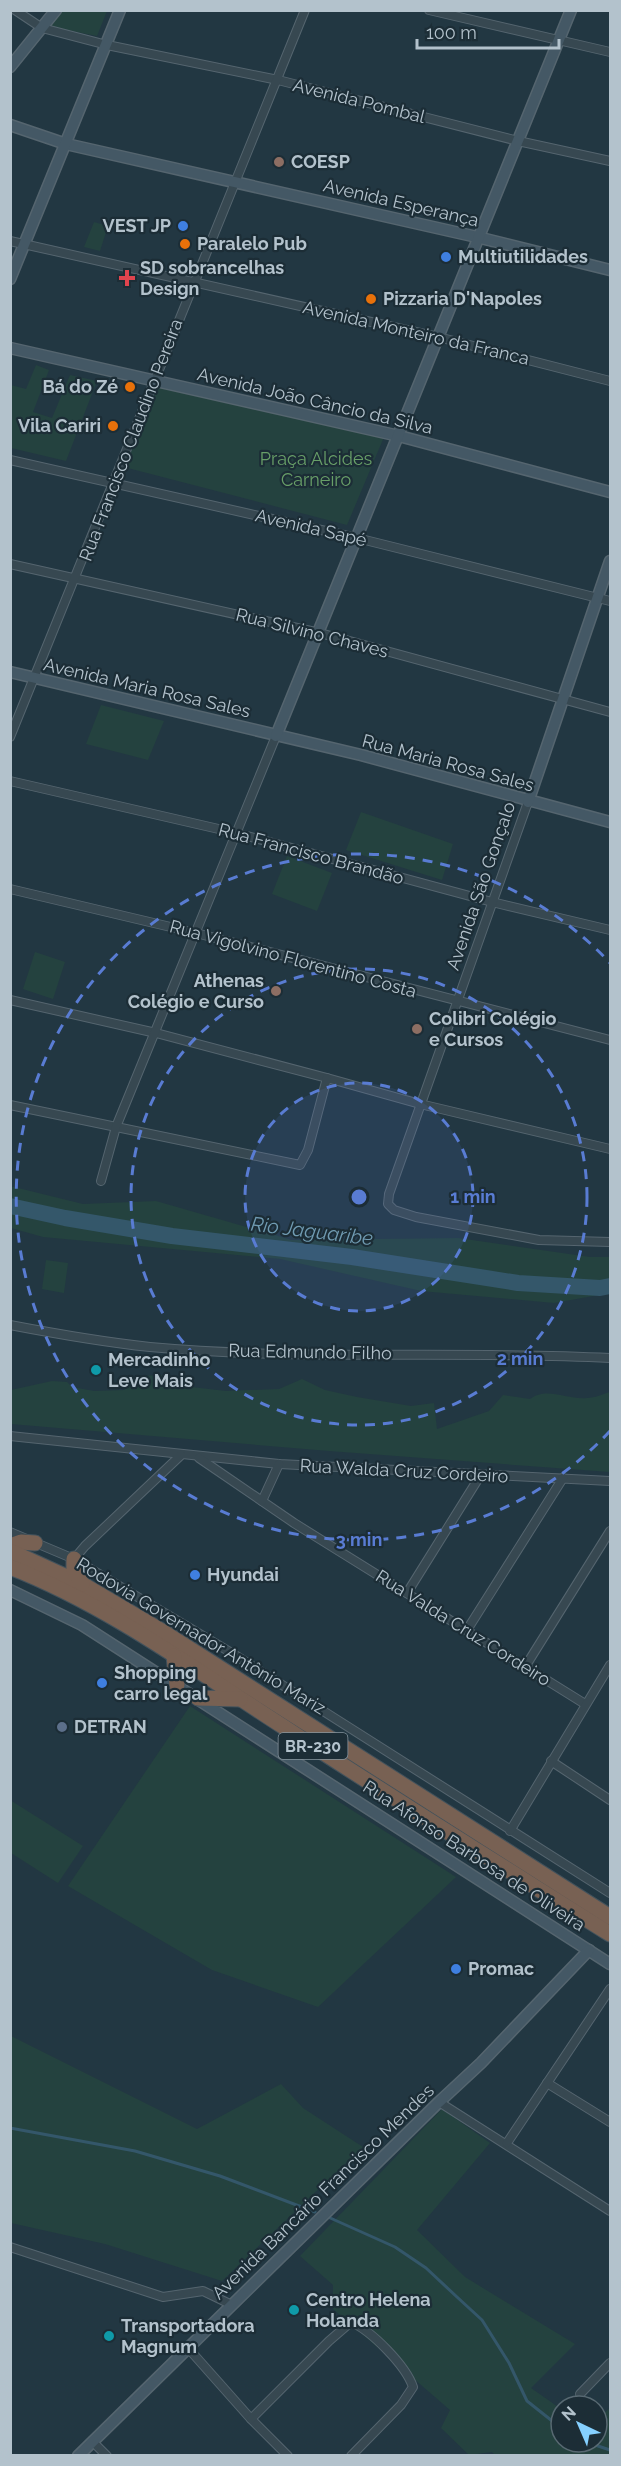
<svg xmlns="http://www.w3.org/2000/svg" width="621" height="2466" font-family="Raleway,sans-serif">
	<style>
		.green { fill: #24423f }
		.lines { fill: none; stroke-linecap: round; stroke-linejoin: round }
		.stream { stroke: #34576a; stroke-width: 3 }
		.river { stroke: #34576a; stroke-width: 16 }
		.street-casing { stroke: #55656f; stroke-width: 10 }
		.secondary-casing { stroke: #55656f; stroke-width: 13 }
		.highway-casing { stroke: #42525c; stroke-width: 17 }
		.street { stroke: #374851; stroke-width: 8 }
		.secondary { stroke: #445865; stroke-width: 10 }
		.highway { stroke: #786153; stroke-width: 15 }
		.ring { fill: none; stroke: #597cd3; stroke-width: 3; stroke-dasharray: 10 8 }
		.education-dot { fill: #8d6e63; stroke: #1c2d36; stroke-width: 2 }
		.shop-dot { fill: #3f7fe0; stroke: #1c2d36; stroke-width: 2 }
		.food-dot { fill: #e8710a; stroke: #1c2d36; stroke-width: 2 }
		.health-dot { fill: #e0444e; stroke: #1c2d36; stroke-width: 2 }
		.culture-dot { fill: #0f9aa8; stroke: #1c2d36; stroke-width: 2 }
		.service-dot { fill: #5c6f8a; stroke: #1c2d36; stroke-width: 2 }
		.labels { text-anchor: middle; stroke-width: 4.5; stroke-linejoin: round; paint-order: stroke }
		.shield { fill: #1c2d36; stroke: #86959f; stroke-width: 1.5 }
		.shield-label { font-size: 16px; font-weight: bold; fill: #b3c2cc }
		.street-label { font-size: 18px; fill: #b3c2cc; stroke: #1c2d36 }
		.poi-label { font-size: 18px; font-weight: bold; fill: #b3c2cc; stroke: #1c2d36; text-anchor: start }
		.park-label { font-size: 18px; fill: #689f68; stroke: #1c2d36 }
		.water-label { font-size: 20px; font-style: italic; fill: #709bb2; stroke: #1c2d36 }
		.centre { fill: #597cd3; stroke: #1c2d36; stroke-width: 3 }
		.ring-label { font-size: 18px; text-anchor: middle; font-weight: bold; fill: #597cd3; stroke: #1c2d36; stroke-width: 4.5; stroke-linejoin: round; paint-order: stroke }
	</style>
	<rect width="100%" height="100%" fill="#223742"/>
	<!-- green -->
	<g class="green">
		<polygon points="55,11 107,11 97,36 42,25"/>
		<polygon points="94,222 108,226 100,251 84,247"/>
		<polygon points="36,365 49,370 33,412 52,418 70,375 97,381 66,461 11,448 11,385 26,389"/>
		<polygon points="151,385 384,437 347,525 120,466"/>
		<polygon points="101,705 164,721 148,760 86,744"/>
		<polygon points="361,812 453,844 442,880 346,850"/>
		<polygon points="287,856 332,873 317,911 272,894"/>
		<polygon points="35,952 65,962 53,999 23,989"/>
		<polygon points="10,1186 83,1204 156,1201 292,1240 458,1238 590,1257 610,1257 610,1293 554,1303 421,1291 280,1259 43,1237 11,1228"/>
		<polygon points="46,1260 68,1263 64,1293 42,1289"/>
		<path d="M166 1375 174 1385 226 1391 279 1389 302 1379 325 1390 357 1397 411 1406 434 1403 437 1429 489 1411 503 1395 530 1399C546 1386 568 1400 587 1398 595 1398 603 1394 610 1392V1472L329 1451 11 1424V1390L52 1381 67 1382 72 1387 94 1391 124 1390 136 1376Z"/>
		<polygon points="190,1706 456,1877 318,2007 212,1970 68,1886"/>
		<polygon points="10,1800 83,1846 58,1883 11,1853"/>
		<polygon points="11,2036 197,2129 281,2084 303,2108 363,2147 222,2281 105,2244 11,2223"/>
		<polygon points="442,2109 490,2143 417,2230 465,2277 575,2344 531,2388 561,2409 561,2442 597,2442 597,2419 610,2408 610,2455 496,2456 492,2452 469,2455 441,2428 450,2410 333,2309 333,2285 300,2256"/>
	</g>
	<g class="lines">
		<!-- stream -->
		<g class="stream">
			<polyline points="10,2128 135,2151 220,2176 315,2212"/>
			<polyline points="328,2217 395,2247 426,2268 457,2297 482,2320 509,2363 527,2401 561,2428"/>
			<polyline points="586,2442 610,2450"/>
		</g>
		<!-- river -->
		<polyline class="river" points="10,1206 65,1218 172,1236 352,1257 518,1283 600,1288 610,1286"/>
		<!-- street casing -->
		<g class="street-casing">
			<g id="street">
				<polyline points="15,10 42,28 107,45 278,80 518,141 610,161"/>
				<polyline points="429,10 610,52"/>
				<polyline points="10,241 438,337 610,381"/>
				<polyline points="10,460 357,538 610,601"/>
				<polyline points="10,564 320,633 610,712"/>
				<polyline points="10,737 305,10"/>
				<polyline points="10,781 236,833 492,902 610,930"/>
				<polyline points="528,802 389,1194 388,1204 394,1210 416,1217 539,1240 610,1242"/>
				<polyline points="10,889 196,933 610,1040"/>
				<polyline points="10,1000 156,1033 327,1078 420,1104 610,1149"/>
				<polyline points="10,1105 300,1165 308,1150 327,1078"/>
				<polyline points="101,1181 116,1127 276,736"/>
				<path d="M10 1325C57 1334 103 1342 150 1347 303 1361 457 1350 610 1358"/>
				<polyline points="10,1436 279,1464 610,1481"/>
				<polyline points="199,1458 294,1523 585,1704"/>
				<polyline points="262,1501 279,1464"/>
				<polyline points="10,1532 74,1559 235,1655 610,1893"/>
				<polyline points="74,1559 85,1546 181,1455"/>
				<polyline points="407,1593 480,1476"/>
				<polyline points="467,1630 563,1478"/>
				<polyline points="525,1667 610,1531"/>
				<polyline points="551,1761 610,1800"/>
				<polyline points="510,1831 610,1665"/>
				<polyline points="547,2083 610,2122"/>
				<polyline points="439,2102 610,2211"/>
				<polyline points="507,2143 610,1989"/>
				<polyline points="10,2247 163,2297 203,2291 232,2305"/>
				<polyline points="188,2348 251,2419 288,2456"/>
				<polyline points="580,2394 610,2363"/>
				<path d="M251 2419 329 2341 351 2322C372 2331 406 2366 413 2387L401 2405 351 2456"/>
				<polyline points="93,2442 107,2456"/>
			</g>
		</g>
		<!-- secondary casing -->
		<g class="secondary-casing">
			<g id="secondary">
				<polyline points="10,67 56,10"/>
				<polyline points="10,125 66,144 477,237 610,270"/>
				<polyline points="10,279 120,10"/>
				<polyline points="10,348 399,436 610,492"/>
				<polyline points="10,672 361,755 610,822"/>
				<polyline points="276,736 571,10"/>
				<polyline points="528,802 610,561"/>
				<polyline points="10,1590 82,1625 610,1964"/>
				<polyline points="78,2456 439,2102 481,2063 589,1950"/>
			</g>
		</g>
		<!-- highway casing -->
		<g class="highway-casing">
			<g id="highway">
				<polyline points="10,1546 21,1542 35,1543"/>
				<polyline points="10,1551 82,1584 165,1633 610,1917"/>
				<polyline points="74,1559 74,1570 82,1584"/>
				<path d="M10 1567C108 1605 197 1671 284 1727 392 1798 502 1866 610 1934"/>
				<polyline points="174,1656 177,1685"/>
				<polyline points="198,1698 240,1699"/>
			</g>
		</g>
		<!-- street -->
		<use href="#street" class="street"/>
		<!-- secondary -->
		<use href="#secondary" class="secondary"/>
		<!-- highway -->
		<use href="#highway" class="highway"/>
	</g>
	<!-- distance rings -->
	<circle cx="359" cy="1197" r="114" fill="#597cd3" fill-opacity=".12"/>
	<g class="ring">
		<circle cx="359" cy="1197" r="114"/>
		<circle cx="359" cy="1197" r="228"/>
		<path d="M610 1431A343 343 0 1 1 610 963"/>
	</g>
	<!-- markers -->
	<g class="education-dot">
		<circle cx="279" cy="162" r="6"/>
		<circle cx="276" cy="991" r="6"/>
		<circle cx="417" cy="1029" r="6"/>
	</g>
	<g class="shop-dot">
		<circle cx="183" cy="226" r="6"/>
		<circle cx="446" cy="257" r="6"/>
		<circle cx="195" cy="1575" r="6"/>
		<circle cx="102" cy="1683" r="6"/>
		<circle cx="456" cy="1969" r="6"/>
	</g>
	<g class="food-dot">
		<circle cx="185" cy="244" r="6"/>
		<circle cx="371" cy="299" r="6"/>
		<circle cx="130" cy="387" r="6"/>
		<circle cx="113" cy="426" r="6"/>
	</g>
	<path class="health-dot" d="M124 269h6v6h6v6h-6v6h-6v-6h-6v-6h6z"/>
	<g class="culture-dot">
		<circle cx="96" cy="1370" r="6"/>
		<circle cx="294" cy="2310" r="6"/>
		<circle cx="109" cy="2336" r="6"/>
	</g>
	<circle class="service-dot" cx="62" cy="1727" r="6"/>
	<g class="labels">
		<!-- shield labels -->
		<rect class="shield" x="278.5" y="1733" width="69" height="26" rx="4.5"/>
		<g class="shield-label">
			<text x="313" y="1752">BR-230</text>
		</g>
		<!-- street labels -->
		<g class="street-label">
			<text transform="translate(359 101) rotate(14)" y="6">Avenida Pombal</text>
			<text transform="translate(401 203) rotate(13)" y="6">Avenida Esperança</text>
			<text transform="translate(416 333) rotate(13)" y="6">Avenida Monteiro da Franca</text>
			<text transform="translate(315 401) rotate(13)" y="6">Avenida João Câncio da Silva</text>
			<text transform="translate(131 440) rotate(-69)" y="6">Rua Francisco Claudino Pereira</text>
			<text transform="translate(311 528) rotate(13)" y="6">Avenida Sapé</text>
			<text transform="translate(312 633) rotate(14)" y="6">Rua Silvino Chaves</text>
			<text transform="translate(147 688) rotate(13)" y="6">Avenida Maria Rosa Sales</text>
			<text transform="translate(448 763) rotate(15)" y="6">Rua Maria Rosa Sales</text>
			<text transform="translate(311 854) rotate(15)" y="6">Rua Francisco Brandão</text>
			<text transform="translate(481 886) rotate(-71)" y="6">Avenida São Gonçalo</text>
			<text transform="translate(293 959) rotate(15)" y="6">Rua Vigolvino Florentino Costa</text>
			<text transform="translate(310 1352) rotate(1)" y="6">Rua Edmundo Filho</text>
			<text transform="translate(404 1471) rotate(3)" y="6">Rua Walda Cruz Cordeiro</text>
			<text transform="translate(463 1628) rotate(32)" y="6">Rua Valda Cruz Cordeiro</text>
			<text transform="translate(201 1636) rotate(31)" y="6">Rodovia Governador Antônio Mariz</text>
			<text transform="translate(474 1856) rotate(33)" y="6">Rua Afonso Barbosa de Oliveira</text>
			<text transform="translate(323 2192) rotate(-44)" y="6">Avenida Bancário Francisco Mendes</text>
		</g>
		<!-- poi labels -->
		<g class="poi-label">
			<text x="291" y="168">COESP</text>
			<text x="171" y="232" text-anchor="end">VEST JP</text>
			<text x="197" y="250">Paralelo Pub</text>
			<text x="458" y="263">Multiutilidades</text>
			<text x="140" y="274">SD sobrancelhas<tspan x="140" dy="21">Design</tspan></text>
			<text x="383" y="305">Pizzaria D'Napoles</text>
			<text x="118" y="393" text-anchor="end">Bá do Zé</text>
			<text x="101" y="432" text-anchor="end">Vila Cariri</text>
			<text x="264" y="987" text-anchor="end">Athenas<tspan x="264" dy="21">Colégio e Curso</tspan></text>
			<text x="429" y="1025">Colibri Colégio<tspan x="429" dy="21">e Cursos</tspan></text>
			<text x="108" y="1366">Mercadinho<tspan x="108" dy="21">Leve Mais</tspan></text>
			<text x="207" y="1581">Hyundai</text>
			<text x="114" y="1679">Shopping<tspan x="114" dy="21">carro legal</tspan></text>
			<text x="74" y="1733">DETRAN</text>
			<text x="468" y="1975">Promac</text>
			<text x="306" y="2306">Centro Helena<tspan x="306" dy="21">Holanda</tspan></text>
			<text x="121" y="2332">Transportadora<tspan x="121" dy="21">Magnum</tspan></text>
		</g>
		<!-- park labels -->
		<g class="park-label">
			<text x="316" y="465">Praça Alcides<tspan x="316" dy="21">Carneiro</tspan></text>
		</g>
		<!-- water labels -->
		<g class="water-label">
			<text transform="translate(312 1231) rotate(7)" y="7">Rio Jaguaribe</text>
		</g>
	</g>
	<circle cx="359" cy="1197" r="9" class="centre"/>
	<g class="ring-label">
		<text x="473" y="1203">1 min</text>
		<text x="520" y="1365">2 min</text>
		<text x="359" y="1546">3 min</text>
	</g>
	<!-- border -->
	<rect width="621" height="2466" fill="none" stroke="#b3c2cc" stroke-width="24"/>
	<!-- north arrow -->
	<g transform="translate(579 2424) rotate(316)"><circle r="28" fill="#1c2d36" stroke="#586972" stroke-width="1.5"/>
	<path d="M0-4.5L10 22L0 15L-10 22Z" fill="#85d0ff"/>
	<text y="-9" font-size="16" font-weight="bold" text-anchor="middle" fill="#b3c2cc">N</text>
	</g>
	<!-- scale -->
	<path d="M417 39v9h142v-9" fill="none" stroke="#b3c2cc" stroke-width="3"/>
	<text x="426" y="39" font-size="18" fill="#b3c2cc" stroke="#1c2d36" stroke-width="4.5" paint-order="stroke">100 m</text>
</svg>
